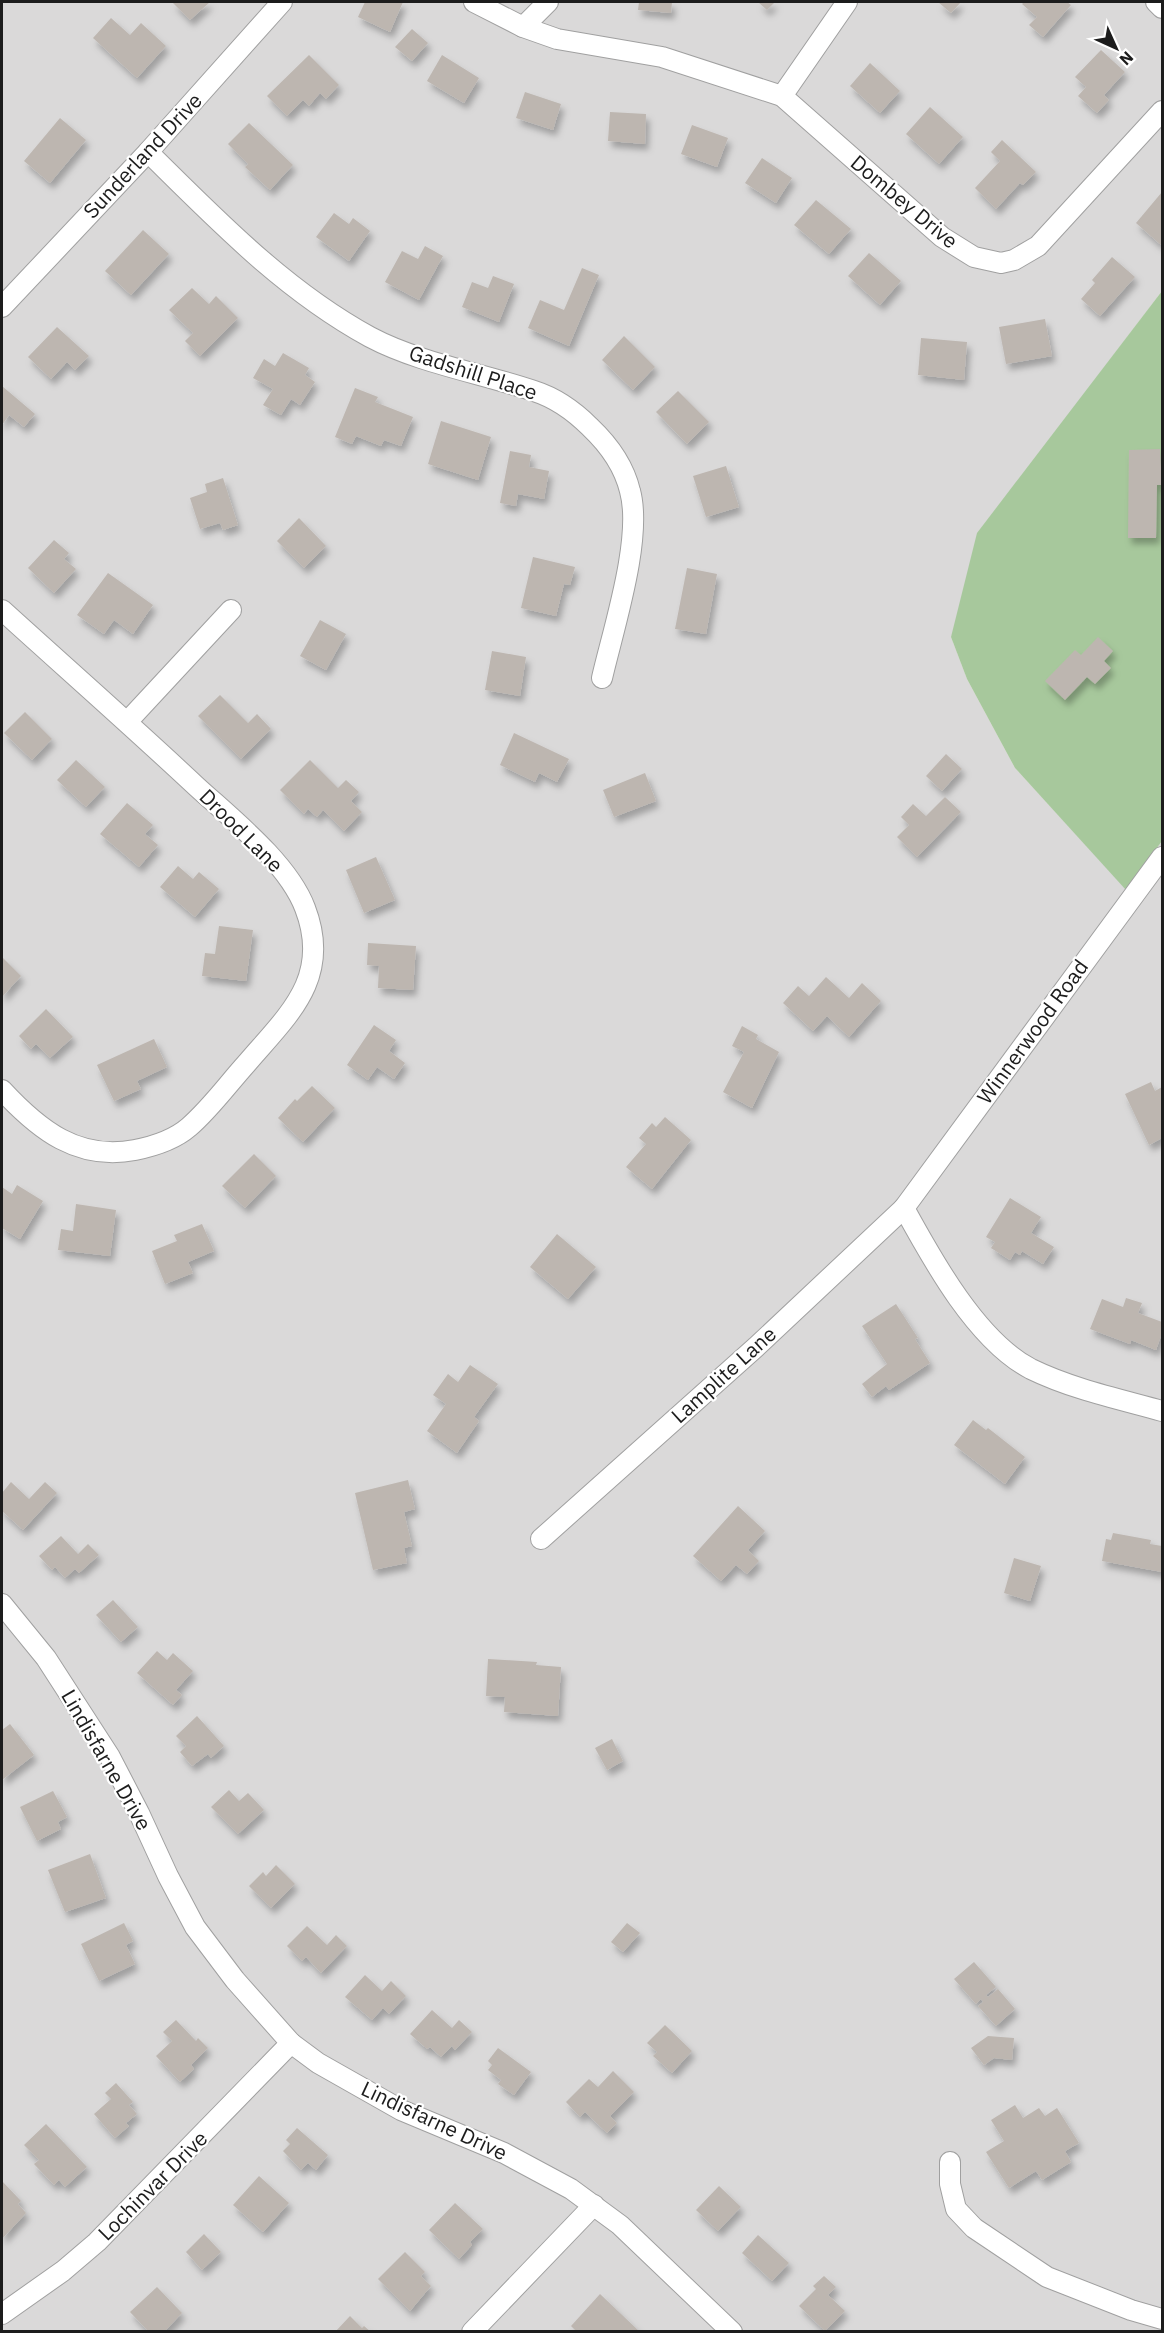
<svg xmlns="http://www.w3.org/2000/svg" width="1164" height="2333" font-family="'IBM Plex Sans',sans-serif">
	<style>
		.residential { fill: #dad9d9 }
		.forest { fill: #a7c89c }
		.building { fill: #bdb6b0; filter: url(#shadow) }
		.lines { fill: none; stroke-linecap: round; stroke-linejoin: round }
		.minor-casing { stroke: #a0a0a0; stroke-width: 22 }
		.minor { stroke: #fff; stroke-width: 20 }
		.labels { text-anchor: middle; stroke-width: 4.5; stroke-linejoin: round; paint-order: stroke }
		.street-label { font-size: 21px; fill: #1c1c1c; stroke: #fff }
	</style>
	<defs>
		<filter id="shadow"><feDropShadow dx="3.5" dy="6" stdDeviation="3" flood-color="#0004"/></filter>
	</defs>
	<rect width="100%" height="100%" fill="#edeae3"/>
	<!-- residential -->
	<polygon class="residential" points="2,2 1162,2 1162,291 1047,443 951,637 967,679 1015,768 1126,889 1162,841 1162,2331 2,2332"/>
	<!-- forest -->
	<polygon class="forest" points="1162,291 1162,841 1126,890 1015,768 967,679 951,637 977,533"/>
	<!-- building -->
	<g class="building">
		<polygon points="172,2 210,2 190,20"/>
		<polygon points="365,2 403,2 390,32 358,17"/>
		<polygon points="639,2 672,2 671,13 638,10"/>
		<polygon points="758,2 775,2 767,10"/>
		<polygon points="938,2 961,2 951,13"/>
		<polygon points="1024,2 1067,2 1071,5 1043,37 1029,25 1037,17 1022,4"/>
		<polygon points="111,18 130,35 141,23 166,46 137,78 93,38"/>
		<polygon points="412,29 428,43 412,61 395,47"/>
		<polygon points="1101,50 1125,72 1104,95 1109,100 1097,113 1078,96 1086,87 1075,77"/>
		<polygon points="309,55 339,85 326,99 320,93 309,106 303,100 287,116 267,96"/>
		<polygon points="442,55 479,78 464,103 427,81"/>
		<polygon points="870,63 900,91 880,113 850,86"/>
		<polygon points="525,92 561,104 553,130 516,118"/>
		<polygon points="930,107 963,137 939,164 906,134"/>
		<polygon points="610,112 646,114 645,144 608,141"/>
		<polygon points="60,118 86,140 50,183 24,161"/>
		<polygon points="249,123 293,165 270,190 245,167 248,164 228,144"/>
		<polygon points="692,125 728,138 717,167 681,154"/>
		<polygon points="1002,140 1036,172 1023,185 1020,183 996,209 975,188 1000,161 991,152"/>
		<polygon points="762,158 792,178 776,203 745,183"/>
		<polygon points="1162,192 1162,244 1161,245 1136,223"/>
		<polygon points="816,200 851,229 829,254 794,225"/>
		<polygon points="334,213 349,224 353,218 370,231 349,261 316,237"/>
		<polygon points="143,230 169,254 131,295 105,271"/>
		<polygon points="425,246 443,256 419,300 385,282 402,251 418,259"/>
		<polygon points="869,253 901,281 880,305 848,276"/>
		<polygon points="1112,257 1135,277 1100,316 1081,299 1095,283 1092,280"/>
		<polygon points="582,268 599,275 569,346 528,328 540,300 564,310"/>
		<polygon points="493,276 514,284 499,322 462,307 472,282 488,288"/>
		<polygon points="192,288 209,304 216,296 238,318 200,356 185,341 193,333 169,310"/>
		<polygon points="1045,319 1052,356 1006,364 999,327"/>
		<polygon points="57,327 89,356 75,370 67,362 51,379 28,357"/>
		<polygon points="624,336 655,367 633,390 602,360"/>
		<polygon points="921,338 967,342 964,380 918,375"/>
		<polygon points="283,353 309,368 305,375 315,382 300,405 291,399 281,415 263,405 273,389 253,378 264,359 275,366"/>
		<polygon points="2,386 35,414 24,427 9,415 2,425"/>
		<polygon points="355,388 378,397 375,402 413,417 401,446 384,440 381,446 356,436 352,444 335,437"/>
		<polygon points="678,391 709,422 687,444 656,412"/>
		<polygon points="441,421 491,437 478,480 428,464"/>
		<polygon points="1160,449 1162,485 1157,485 1156,538 1128,538 1129,450"/>
		<polygon points="510,451 531,455 529,467 549,471 544,499 518,494 516,506 500,503"/>
		<polygon points="726,466 739,507 706,517 693,476"/>
		<polygon points="223,478 238,525 223,530 220,523 200,529 190,498 207,492 205,484"/>
		<polygon points="299,518 326,546 304,568 277,541"/>
		<polygon points="54,540 69,553 64,559 76,569 54,593 28,568"/>
		<polygon points="533,557 575,567 570,585 564,584 556,616 521,608"/>
		<polygon points="687,568 717,574 706,634 675,629"/>
		<polygon points="108,573 153,605 133,634 114,620 104,634 77,615"/>
		<polygon points="320,620 346,634 326,670 300,656"/>
		<polygon points="1098,637 1113,651 1104,661 1111,668 1095,684 1087,677 1065,700 1045,681 1075,650 1081,655"/>
		<polygon points="492,651 526,657 520,696 485,690"/>
		<polygon points="220,695 248,723 257,714 271,729 241,759 198,716"/>
		<polygon points="25,712 52,739 32,760 4,733"/>
		<polygon points="514,733 569,759 557,782 539,773 535,782 500,765"/>
		<polygon points="946,754 962,769 942,791 926,776"/>
		<polygon points="76,760 105,787 86,807 57,780"/>
		<polygon points="310,760 338,788 346,780 359,792 351,801 362,812 344,831 323,810 317,817 308,809 304,814 280,790"/>
		<polygon points="645,773 656,801 614,817 603,790"/>
		<polygon points="945,797 961,812 917,857 897,837 909,825 901,817 913,804 926,816"/>
		<polygon points="127,803 153,825 145,834 158,845 139,867 100,834"/>
		<polygon points="376,857 395,900 364,913 346,870"/>
		<polygon points="178,866 193,879 199,872 219,889 195,917 160,887"/>
		<polygon points="219,926 253,930 246,981 202,976 205,953 215,954"/>
		<polygon points="368,943 416,946 413,990 378,988 379,966 367,965"/>
		<polygon points="2,957 21,976 2,997"/>
		<polygon points="826,977 849,998 862,983 881,1001 849,1037 827,1016 813,1031 783,1003 798,986 809,996"/>
		<polygon points="46,1009 73,1037 50,1058 36,1044 31,1049 19,1036"/>
		<polygon points="374,1025 396,1040 389,1051 405,1063 394,1079 377,1067 368,1080 347,1065"/>
		<polygon points="742,1026 758,1035 756,1039 779,1052 752,1108 723,1092 744,1052 732,1046"/>
		<polygon points="154,1039 167,1067 137,1081 141,1089 114,1101 97,1065"/>
		<polygon points="1151,1082 1155,1091 1162,1087 1162,1138 1149,1145 1125,1094"/>
		<polygon points="312,1086 335,1108 303,1142 278,1118 295,1099 297,1101"/>
		<polygon points="665,1117 691,1140 652,1189 626,1167 646,1144 639,1138 652,1123 656,1127"/>
		<polygon points="254,1154 276,1176 245,1208 222,1186"/>
		<polygon points="17,1185 43,1201 20,1239 2,1228 2,1187 12,1194"/>
		<polygon points="1010,1198 1041,1217 1031,1233 1054,1247 1043,1264 1022,1251 1020,1255 1015,1252 1010,1260 991,1248 995,1242 986,1237"/>
		<polygon points="76,1204 116,1210 110,1256 58,1250 61,1229 73,1231"/>
		<polygon points="202,1224 214,1251 188,1262 193,1273 165,1284 152,1251 177,1241 174,1235"/>
		<polygon points="557,1234 596,1267 568,1299 530,1267"/>
		<polygon points="1126,1298 1142,1303 1138,1313 1162,1322 1162,1333 1156,1350 1131,1340 1130,1344 1090,1329 1102,1299 1123,1307"/>
		<polygon points="896,1304 918,1338 915,1339 930,1363 889,1390 886,1386 872,1397 862,1384 887,1364 862,1326"/>
		<polygon points="470,1365 498,1384 474,1417 479,1421 457,1453 427,1431 446,1404 433,1395 448,1374 458,1382"/>
		<polygon points="973,1420 986,1430 988,1428 1025,1457 1005,1484 954,1445"/>
		<polygon points="408,1480 415,1509 404,1512 412,1546 404,1548 407,1563 373,1570 355,1493"/>
		<polygon points="11,1482 29,1499 45,1482 57,1493 23,1530 2,1511 2,1493"/>
		<polygon points="738,1506 765,1531 748,1550 759,1561 747,1574 736,1565 721,1581 693,1556"/>
		<polygon points="1113,1533 1151,1540 1150,1544 1162,1546 1162,1572 1102,1561 1106,1539 1111,1540"/>
		<polygon points="61,1536 78,1554 88,1544 99,1555 79,1573 75,1569 65,1578 55,1567 52,1570 39,1556"/>
		<polygon points="1014,1558 1041,1566 1030,1601 1004,1593"/>
		<polygon points="113,1600 138,1627 121,1642 96,1615"/>
		<polygon points="157,1651 167,1660 173,1653 193,1671 176,1690 182,1695 173,1705 137,1673"/>
		<polygon points="488,1659 537,1662 536,1665 561,1667 558,1716 504,1712 505,1697 486,1696"/>
		<polygon points="197,1716 224,1746 211,1758 208,1754 192,1766 180,1752 186,1746 176,1736"/>
		<polygon points="10,1724 34,1755 2,1780 2,1730"/>
		<polygon points="612,1739 623,1761 607,1770 595,1748"/>
		<polygon points="229,1790 239,1801 248,1793 264,1810 238,1834 211,1807"/>
		<polygon points="53,1791 67,1817 58,1822 61,1829 37,1841 20,1807"/>
		<polygon points="90,1854 106,1898 65,1912 48,1870"/>
		<polygon points="276,1865 295,1884 271,1908 249,1886 263,1872 266,1876"/>
		<polygon points="124,1923 133,1941 126,1945 135,1964 99,1981 81,1944"/>
		<polygon points="627,1923 640,1933 623,1952 611,1942"/>
		<polygon points="307,1926 327,1945 336,1935 347,1946 321,1973 306,1957 302,1961 287,1946"/>
		<polygon points="974,1962 996,1987 986,1995 988,1997 998,1989 1015,2009 996,2026 978,2006 983,2002 981,1999 976,2004 954,1979"/>
		<polygon points="365,1975 382,1991 391,1981 406,1996 389,2014 383,2008 372,2020 345,1997"/>
		<polygon points="432,2010 452,2028 459,2020 472,2032 455,2050 452,2046 441,2057 430,2047 427,2049 410,2034"/>
		<polygon points="176,2020 196,2041 198,2038 208,2048 191,2065 194,2069 180,2082 156,2056 172,2041 163,2032"/>
		<polygon points="665,2025 692,2051 672,2073 653,2056 657,2052 647,2043"/>
		<polygon points="988,2036 1014,2038 1012,2060 994,2058 984,2065 971,2048"/>
		<polygon points="498,2048 531,2072 514,2095 498,2084 501,2080 488,2070 492,2065 488,2061"/>
		<polygon points="613,2071 634,2092 610,2116 617,2123 607,2133 585,2112 580,2117 566,2102 589,2079 598,2087"/>
		<polygon points="116,2083 133,2102 129,2105 137,2114 126,2123 129,2126 115,2138 94,2114 111,2099 105,2093"/>
		<polygon points="1015,2105 1023,2118 1039,2108 1045,2116 1057,2108 1079,2143 1065,2151 1071,2162 1042,2180 1036,2171 1009,2188 986,2152 1004,2141 991,2120"/>
		<polygon points="46,2124 87,2167 65,2187 59,2180 54,2185 34,2164 39,2160 24,2145"/>
		<polygon points="297,2128 328,2155 316,2170 308,2163 301,2170 283,2151 290,2144 286,2140"/>
		<polygon points="259,2176 289,2203 263,2232 233,2205"/>
		<polygon points="2,2181 21,2201 18,2204 26,2213 2,2239"/>
		<polygon points="719,2186 741,2207 718,2231 696,2210"/>
		<polygon points="455,2203 483,2229 470,2242 472,2245 459,2259 429,2230"/>
		<polygon points="204,2234 221,2252 202,2270 186,2252"/>
		<polygon points="758,2235 789,2263 772,2281 742,2253"/>
		<polygon points="405,2252 425,2272 421,2276 431,2286 410,2311 378,2279"/>
		<polygon points="824,2276 836,2287 828,2295 845,2311 825,2331 799,2306 816,2289 813,2286"/>
		<polygon points="157,2287 182,2313 164,2332 149,2332 130,2312"/>
		<polygon points="600,2294 640,2332 577,2332 571,2326"/>
		<polygon points="350,2316 362,2328 364,2326 371,2332 335,2332"/>
	</g>
	<g class="lines">
		<!-- minor casing -->
		<g class="minor-casing">
			<g id="minor">
				<polyline points="474,2 523,27 557,39 662,57 782,96 942,237 974,257 1001,263 1014,260 1038,246 1162,111"/>
				<polyline points="1156,2 1162,8"/>
				<polyline points="523,27 548,2"/>
				<polyline points="782,96 847,2"/>
				<path d="M148 152C217 220 284 290 370 337 419 363 481 373 534 391 556 398 574 411 590 427 609 445 624 466 630 491 643 538 613 630 602 678"/>
				<polyline points="2,307 148,152 282,2"/>
				<path d="M2 610C67 669 133 727 197 787 232 819 288 863 305 908 332 978 288 1015 247 1063 228 1084 210 1109 189 1127 174 1140 155 1146 135 1150 78 1161 39 1130 2 1090"/>
				<polyline points="127,722 231,610"/>
				<path d="M904 1208C933 1261 977 1341 1031 1369 1072 1389 1119 1399 1162 1411"/>
				<polyline points="541,1539 756,1347 904,1208 1162,857"/>
				<polyline points="2,1604 46,1658 110,1757 139,1813 168,1876 195,1927 235,1980 291,2043 318,2063 401,2110 504,2153 571,2189 620,2225 732,2332"/>
				<polyline points="950,2162 950,2184 956,2209 974,2228 1047,2277 1131,2310 1162,2319"/>
				<polyline points="2,2314 63,2271 97,2242 291,2043"/>
				<polyline points="472,2332 594,2205"/>
			</g>
		</g>
		<!-- minor -->
		<use href="#minor" class="minor"/>
	</g>
	<g class="labels">
		<!-- street labels -->
		<g class="street-label">
			<text transform="translate(143 156) rotate(-47)" y="7">Sunderland Drive</text>
			<text transform="translate(904 202) rotate(40)" y="7">Dombey Drive</text>
			<text transform="translate(473 373) rotate(18)" y="7">Gadshill Place</text>
			<text transform="translate(241 831) rotate(45)" y="7">Drood Lane</text>
			<text transform="translate(1033 1032) rotate(-54)" y="7">Winnerwood Road</text>
			<text transform="translate(724 1375) rotate(-42)" y="7">Lamplite Lane</text>
			<text transform="translate(106 1760) rotate(60)" y="7">Lindisfarne Drive</text>
			<text transform="translate(434 2121) rotate(25)" y="7">Lindisfarne Drive</text>
			<text transform="translate(153 2186) rotate(-45)" y="7">Lochinvar Drive</text>
		</g>
	</g>
	<!-- border -->
	<rect width="1164" height="2333" fill="none" stroke="#1c1c1c" stroke-width="6"/>
	<!-- north arrow -->
	<g transform="translate(1116 48) rotate(135)" stroke="#ffffff" stroke-width="4.5" paint-order="stroke">
	<path d="M0-4.5L10 22L0 15L-10 22Z" fill="#1c1c1c"/>
	<text y="-9" font-size="16" font-weight="bold" text-anchor="middle" fill="#1c1c1c">N</text>
	</g>
</svg>
